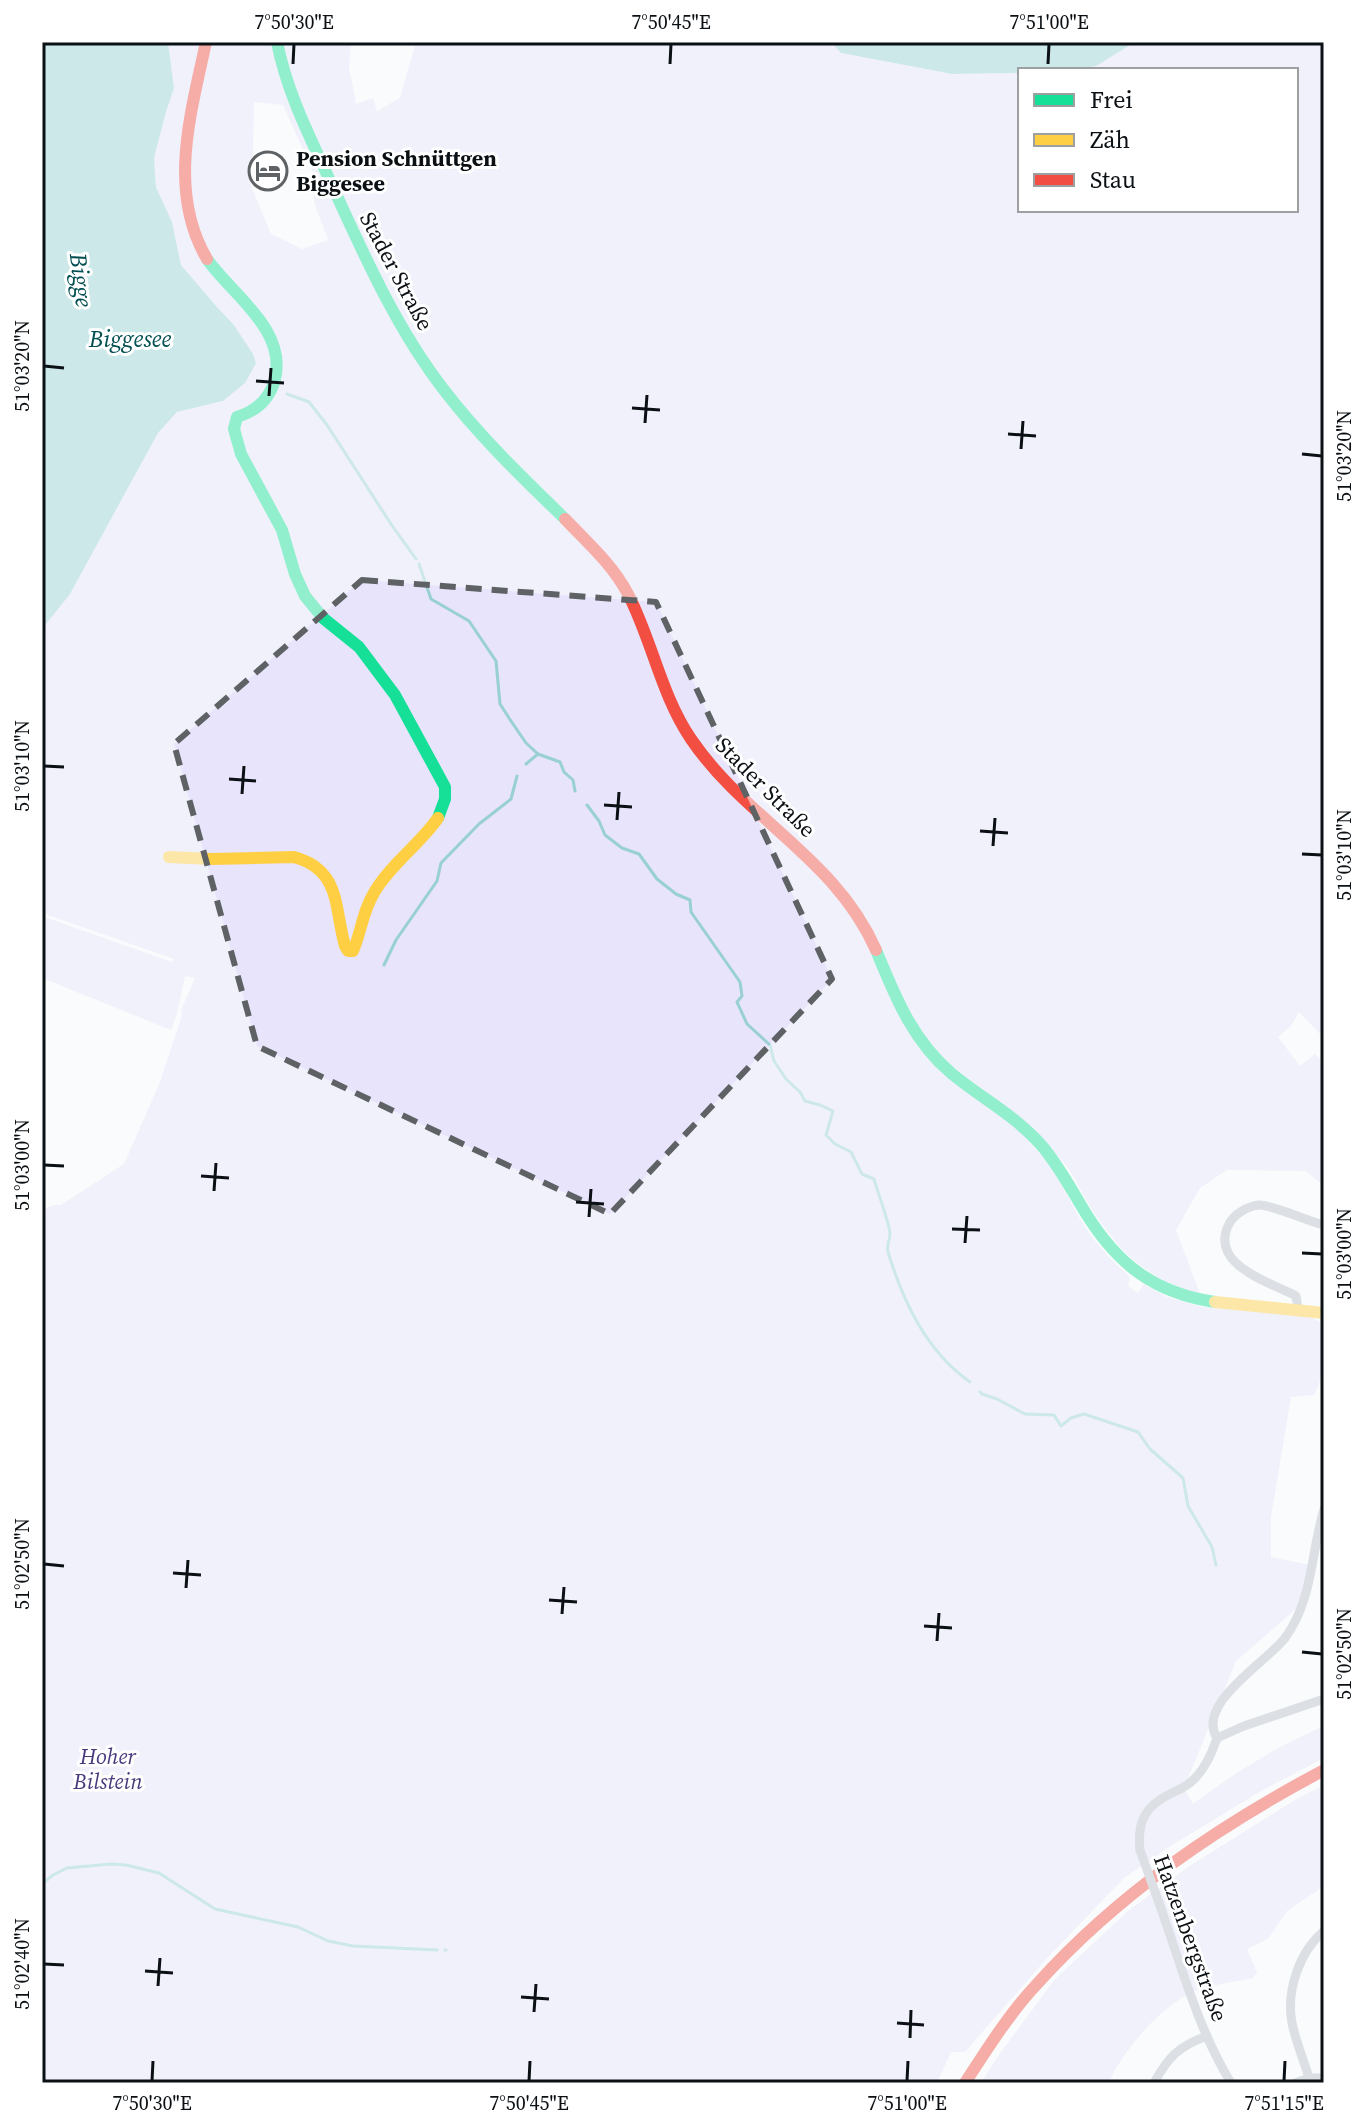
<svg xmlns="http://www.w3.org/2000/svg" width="1366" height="2125" font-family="'Source Serif 4',serif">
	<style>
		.green { fill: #e7e4fb; fill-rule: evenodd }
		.water { fill: #98d0d3 }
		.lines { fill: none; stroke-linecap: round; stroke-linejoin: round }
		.stream { stroke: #98d0d3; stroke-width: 3 }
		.street { stroke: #b8bdc8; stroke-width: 9 }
		.fast { stroke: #16e098; stroke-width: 12 }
		.slow { stroke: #ffcf43; stroke-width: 12 }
		.jam { stroke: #f24e42; stroke-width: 12 }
		.street-bridge { stroke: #b8bdc8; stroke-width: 9 }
		.marked { fill: none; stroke: #5e6265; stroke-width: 6; stroke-dasharray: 16 10; stroke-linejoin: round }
		.ticks { fill: none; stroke: #0b1014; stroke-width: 3 }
		.labels { text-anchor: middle; stroke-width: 6; stroke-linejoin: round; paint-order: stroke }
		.poi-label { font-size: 22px; font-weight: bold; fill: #0b1014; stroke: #fff; text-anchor: start }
		.street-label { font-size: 22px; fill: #0b1014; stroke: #fff }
		.park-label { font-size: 22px; font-style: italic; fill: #493a7c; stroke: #fff }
		.water-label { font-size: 24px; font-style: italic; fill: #024e51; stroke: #fff }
		.neatline { fill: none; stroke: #0b1014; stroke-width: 3 }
		.ticks-label { font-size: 20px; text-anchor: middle; fill: #0b1014 }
	</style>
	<rect width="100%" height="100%" fill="#f9fbfc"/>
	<!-- green -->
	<g class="green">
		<path d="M168 42H351L349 67 356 104 373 98 377 111 400 98 416 42H831L841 53 952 74 1020 73V210H1296V70H1079L1096 66 1135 42H1324V1038L1299 1012 1291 1026 1278 1037 1300 1066 1315 1054 1321 1060 1324 1057V1186L1306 1171 1227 1170 1200 1188 1176 1230 1200 1294C1143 1278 1116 1249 1086 1200 1080 1190 1075 1177 1067 1167 1058 1156 1048 1145 1038 1134L1029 1143C1057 1166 1065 1195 1084 1225 1096 1245 1113 1261 1130 1277L1128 1286 1138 1293 1143 1284 1167 1297 1202 1307 1306 1314 1324 1325V1372L1314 1395 1291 1397 1271 1517V1557L1310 1565 1297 1608 1236 1661 1184 1788 1193 1804C1234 1773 1277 1746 1324 1726V1758L1261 1791 1169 1847 1124 1878 1047 1958 965 2052H951L937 2083H42V1210L54 1205H61L124 1164 160 1082 182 1016 181 1010 195 978 185 976 177 1014 171 1030 42 978V916L172 962 174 959 42 913V629L70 594 158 433 177 412 223 401 256 363 253 354 234 325 217 307 181 265 172 222 156 187 154 158 166 112 174 88ZM254 102 283 105 313 172 310 173 315 205 328 240 302 249 271 234 250 183 248 168 253 154Z"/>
		<path d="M1324 1785V1886L1287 1911 1268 1939 1247 1949 1257 1972 1253 1978C1235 1982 1215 1984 1198 1990 1165 2001 1121 2052 1109 2083H981L998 2056 1055 1979 1128 1911 1188 1867 1298 1798Z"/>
	</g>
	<!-- water -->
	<g class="water">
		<polygon points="42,42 168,42 174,88 166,112 154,158 156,187 172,222 181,265 217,307 234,325 253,354 256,363 245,383 223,401 177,412 158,433 70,594 42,629"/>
		<polygon points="831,42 1135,42 1096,66 1079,70 1020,70 1020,73 952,74 841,53"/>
	</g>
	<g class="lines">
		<!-- stream -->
		<g class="stream">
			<polyline points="287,394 309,402 327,425 391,524 416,559"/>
			<polyline points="419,564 431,599 469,621 496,661 500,704 509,718 526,743 538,754 560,762 564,772 573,780 575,791"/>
			<polyline points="526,764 538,754"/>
			<path d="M587 805 599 821 605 835 622 848 639 854 657 879 676 894 690 900 691 912 740 982 742 996 737 1002 747 1024 770 1045 774 1061 786 1079 800 1092 805 1101 820 1105 833 1111 826 1135 835 1144 851 1152 862 1174 874 1179C877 1191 890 1224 890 1234 890 1241 886 1244 888 1252 903 1301 926 1351 970 1382"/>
			<polyline points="384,965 396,940 437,881 441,863 479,824 511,799 517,776"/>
			<polyline points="980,1392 982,1394 997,1399 1025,1414 1054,1415 1061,1426 1071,1418 1084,1414 1138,1432 1150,1449 1183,1478 1188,1506 1212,1547 1216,1565"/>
			<polyline points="42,1884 53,1875 67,1868 111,1864 126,1865 159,1873 215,1909 298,1927 328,1941 353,1946 437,1950"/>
			<polyline points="445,1950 446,1950"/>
		</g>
		<!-- street -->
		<g class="street">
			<path d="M1298 1308 1296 1296C1270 1282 1208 1265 1229 1224 1234 1214 1248 1206 1259 1205 1273 1205 1307 1221 1324 1225"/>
			<path d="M1217 1738C1195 1704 1268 1661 1285 1638 1313 1600 1311 1552 1324 1509"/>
			<polyline points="1217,1738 1244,1726 1324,1699"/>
			<path d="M1140 1850C1137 1822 1145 1806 1170 1794 1178 1790 1186 1787 1192 1781 1205 1770 1212 1753 1217 1738"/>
			<path d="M1159 1903C1181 1964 1197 2027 1231 2083"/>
			<path d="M1309 2078C1304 2061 1295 2039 1292 2023 1286 1991 1299 1952 1324 1931"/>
			<path d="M1154 2083C1168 2057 1179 2046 1207 2036"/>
			<polyline points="1295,2083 1309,2078 1324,2078"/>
		</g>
		<!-- fast -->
		<g class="fast">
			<path d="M277 42C287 93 310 137 331 183 364 255 396 328 444 390 480 437 523 478 565 519"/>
			<path d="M207 259C232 295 287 329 275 379 270 399 256 411 237 417L234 429 241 454 282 530 295 574 305 596 323 618 359 647 395 695 445 787V799L438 818"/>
			<path d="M876 950C895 996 912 1040 951 1073 981 1098 1016 1116 1042 1146 1059 1166 1071 1189 1085 1212 1117 1264 1154 1293 1215 1302"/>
		</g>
		<!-- slow -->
		<g class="slow">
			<path d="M169 857 211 859 294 857C341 870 334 907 345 946L348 951H353C362 930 362 912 375 891 392 863 420 844 438 818"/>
			<polyline points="1215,1302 1324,1313"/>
		</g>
		<!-- jam -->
		<g class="jam">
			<path d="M206 42C191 113 167 191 207 259"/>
			<path d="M565 519C588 543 612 564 628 594 652 640 661 695 691 739 745 819 835 857 876 950"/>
			<path d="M965 2083C987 2049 1009 2014 1037 1984 1118 1894 1217 1827 1324 1770"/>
		</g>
		<!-- street-bridge -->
		<polyline class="street-bridge" points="1140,1850 1159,1903"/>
	</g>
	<!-- marked area -->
	<path d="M0 0H1366V2125H0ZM362 580 656 602 832 979 610 1214 257 1046 174 744Z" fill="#f9fbfc" fill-opacity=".55" fill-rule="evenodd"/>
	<path class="marked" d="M362 580 656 602 832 979 610 1214 257 1046 174 744Z"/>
	<!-- ticks -->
	<path class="ticks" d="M293 64 294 44M670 64 671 44M1048 64 1049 44M44 366 64 368M256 381 284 383M269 396 271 368M632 408 660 410M645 423 647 395M1008 434 1036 436M1021 449 1023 421M1302 454 1322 456M44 766 64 767M229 779 256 781M242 794 244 766M604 805 632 807M617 820 619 792M980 831 1008 833M993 846 995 818M1302 854 1322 855M44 1165 64 1166M201 1176 229 1178M214 1191 216 1163M576 1202 604 1204M589 1217 591 1189M952 1229 980 1230M965 1243 967 1216M1302 1253 1322 1254M44 1564 64 1566M173 1573 201 1575M186 1588 188 1560M549 1600 577 1602M562 1614 564 1587M924 1626 952 1628M937 1641 939 1613M1302 1652 1322 1654M44 1964 64 1965M145 1971 173 1973M158 1986 160 1958M521 1997 549 1999M534 2012 536 1984M897 2023 924 2025M910 2038 911 2010M152 2081 153 2061M529 2081 530 2061M907 2081 908 2061M1284 2081 1285 2061"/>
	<!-- icons -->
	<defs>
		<g id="hotel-ring" transform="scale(2)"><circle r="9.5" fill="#fff" stroke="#5e6265" stroke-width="1.5"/><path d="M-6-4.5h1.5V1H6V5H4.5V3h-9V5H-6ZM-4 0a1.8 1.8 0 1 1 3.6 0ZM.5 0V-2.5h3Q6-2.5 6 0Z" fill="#5e6265"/></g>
	</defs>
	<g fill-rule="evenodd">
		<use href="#hotel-ring" x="268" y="171"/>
	</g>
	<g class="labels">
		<!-- poi labels -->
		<g class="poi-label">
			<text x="296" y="166">Pension Schnüttgen<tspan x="296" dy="25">Biggesee</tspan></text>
		</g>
		<!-- street labels -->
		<g class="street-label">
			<text transform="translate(397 271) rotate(62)" y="8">Stader Straße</text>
			<text transform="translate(766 787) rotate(45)" y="8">Stader Straße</text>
			<text transform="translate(1191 1938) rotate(70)" y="8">Hatzenbergstraße</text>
		</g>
		<!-- park labels -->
		<g class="park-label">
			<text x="108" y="1764">Hoher<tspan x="108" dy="25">Bilstein</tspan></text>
		</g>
		<!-- water labels -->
		<g class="water-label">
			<text transform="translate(81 280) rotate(83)" y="8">Bigge</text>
			<text x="130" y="347">Biggesee</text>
		</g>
	</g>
	<!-- border -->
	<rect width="1366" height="2125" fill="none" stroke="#ffffff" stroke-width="88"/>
	<!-- legend -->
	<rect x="1018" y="68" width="280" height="144" fill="#ffffff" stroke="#9d9fa1" stroke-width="2"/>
	<rect x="1034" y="94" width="40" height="12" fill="#16e098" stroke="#9d9fa1" stroke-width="2"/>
	<text x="1090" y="108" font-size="24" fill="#0b1014">Frei</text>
	<rect x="1034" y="134" width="40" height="12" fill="#ffcf43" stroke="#9d9fa1" stroke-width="2"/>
	<text x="1090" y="148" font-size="24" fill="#0b1014">Zäh</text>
	<rect x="1034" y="174" width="40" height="12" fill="#f24e42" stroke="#9d9fa1" stroke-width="2"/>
	<text x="1090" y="188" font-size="24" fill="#0b1014">Stau</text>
	<rect x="44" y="44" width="1278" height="2037" class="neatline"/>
	<g class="ticks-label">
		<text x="294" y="29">7°50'30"E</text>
		<text x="671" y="29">7°50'45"E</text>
		<text x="1049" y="29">7°51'00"E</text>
		<text transform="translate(22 366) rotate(-90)" y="7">51°03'20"N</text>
		<text transform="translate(1344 456) rotate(-90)" y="7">51°03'20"N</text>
		<text transform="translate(22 766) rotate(-90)" y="7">51°03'10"N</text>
		<text transform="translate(1344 855) rotate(-90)" y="7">51°03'10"N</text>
		<text transform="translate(22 1165) rotate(-90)" y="7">51°03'00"N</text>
		<text transform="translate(1344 1254) rotate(-90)" y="7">51°03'00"N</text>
		<text transform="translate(22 1564) rotate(-90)" y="7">51°02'50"N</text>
		<text transform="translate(1344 1654) rotate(-90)" y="7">51°02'50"N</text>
		<text transform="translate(22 1964) rotate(-90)" y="7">51°02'40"N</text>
		<text x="152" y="2110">7°50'30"E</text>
		<text x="529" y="2110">7°50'45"E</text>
		<text x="907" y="2110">7°51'00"E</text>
		<text x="1284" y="2110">7°51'15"E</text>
	</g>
</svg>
